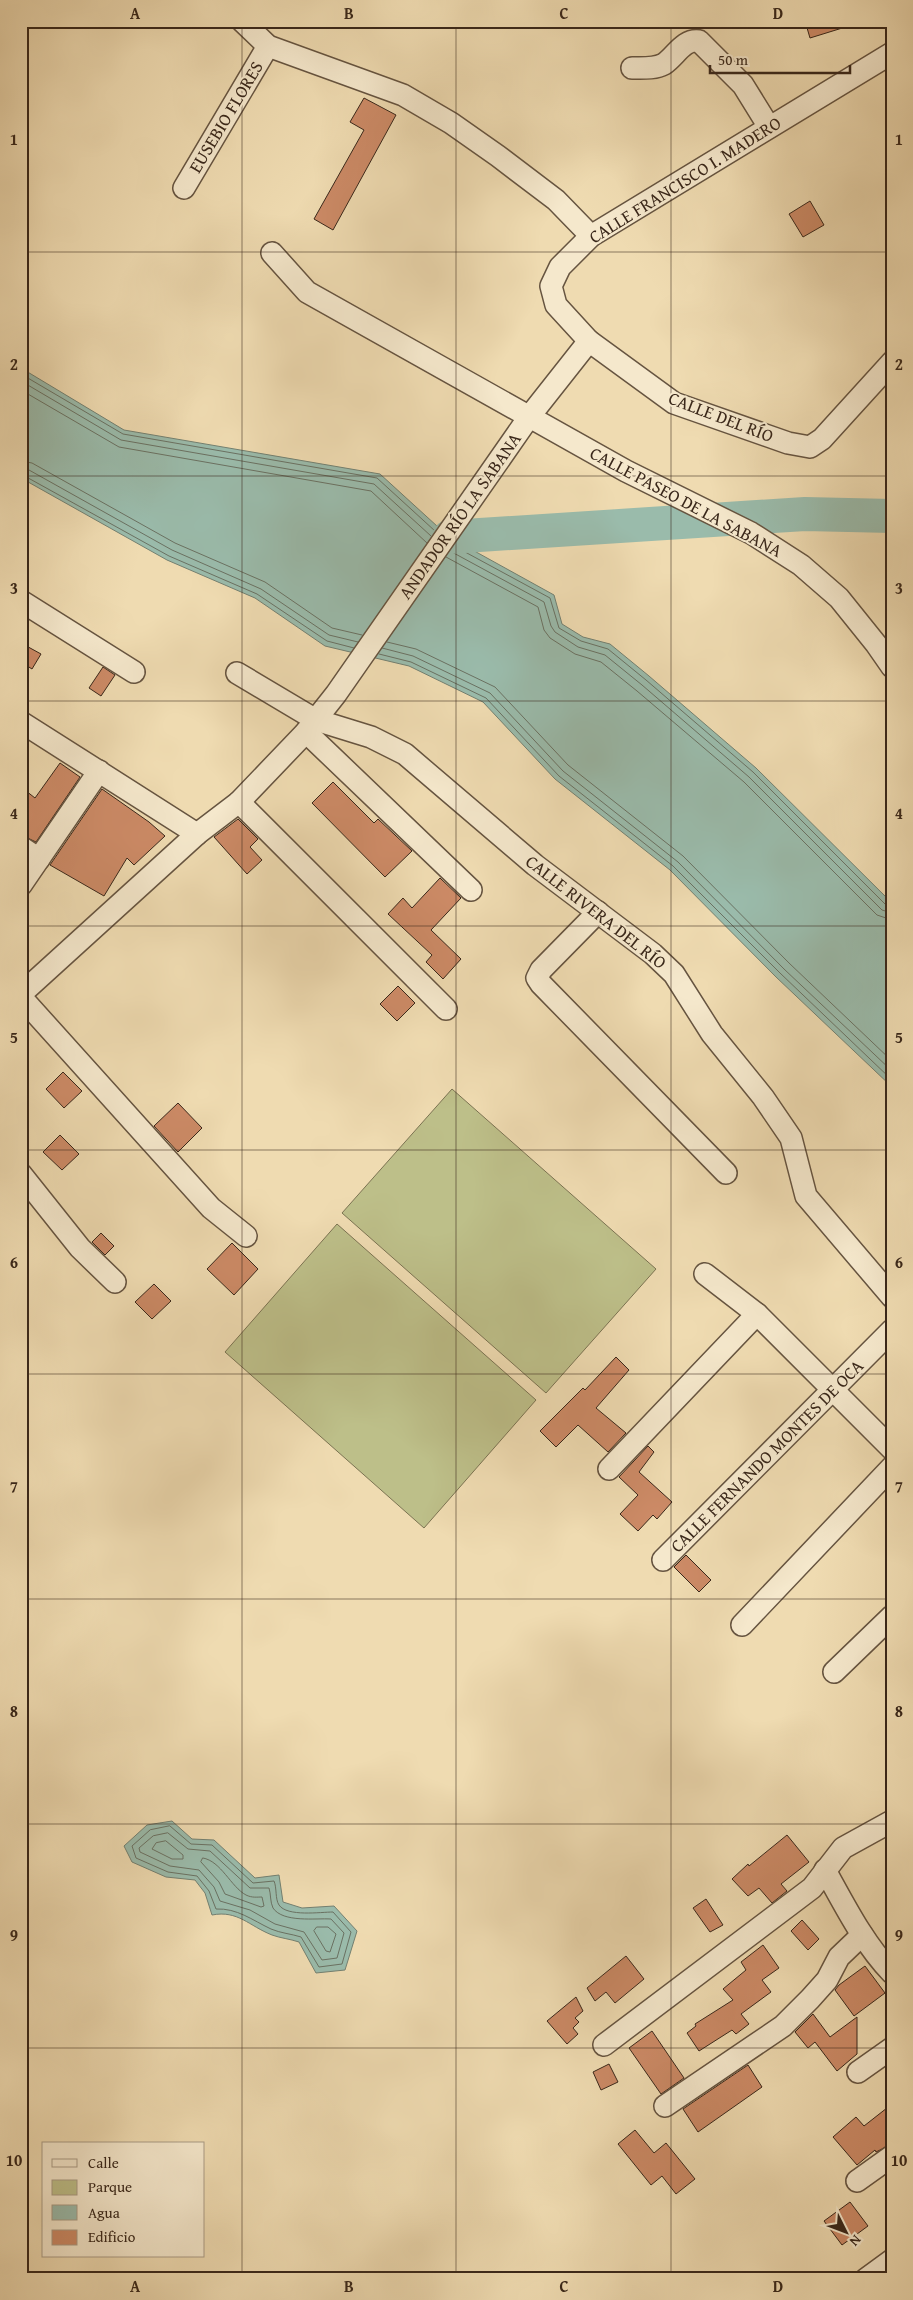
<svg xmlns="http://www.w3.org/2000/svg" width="913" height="2300" font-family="'Gentium Book Plus',serif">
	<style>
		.green { fill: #bdbf89; stroke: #7b7352 }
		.water { fill: #9abbab; stroke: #738071 }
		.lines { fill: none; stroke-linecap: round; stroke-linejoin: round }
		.shore { stroke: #6a7162; stroke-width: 1 }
		.river { stroke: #9abbab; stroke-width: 34 }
		.building { fill: #cc8a66; stroke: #39271a }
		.minor-casing { stroke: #665440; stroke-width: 24 }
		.minor { stroke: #f5e8cc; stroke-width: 21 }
		.grid { fill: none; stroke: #39271a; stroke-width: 1; stroke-opacity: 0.55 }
		.labels { text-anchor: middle; stroke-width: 4; stroke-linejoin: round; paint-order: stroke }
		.street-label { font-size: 18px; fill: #39271a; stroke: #f5e8cc }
		.neatline { fill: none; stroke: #39271a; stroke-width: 2 }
		.grid-label { font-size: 16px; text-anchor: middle; font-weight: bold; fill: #39271a }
	</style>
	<rect width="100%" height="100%" fill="#efdbb1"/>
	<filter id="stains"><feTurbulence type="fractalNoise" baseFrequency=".004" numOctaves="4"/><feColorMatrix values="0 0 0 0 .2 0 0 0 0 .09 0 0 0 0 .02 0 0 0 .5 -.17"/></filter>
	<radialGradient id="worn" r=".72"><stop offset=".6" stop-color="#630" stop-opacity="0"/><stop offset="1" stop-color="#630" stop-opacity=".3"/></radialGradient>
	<!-- green -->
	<g class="green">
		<polygon points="452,1089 656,1269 546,1393 342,1213"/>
		<polygon points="337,1224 536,1400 424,1528 225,1352"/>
	</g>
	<!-- water -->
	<g class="water">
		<polygon points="21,368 124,430 380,474 449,537 554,595 562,624 583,637 610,644 649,676 756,768 892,903 892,1087 776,977 670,870 555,779 483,702 409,666 325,646 255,598 167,560 21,478"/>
		<path d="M172 1821 192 1839 214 1840 255 1878 279 1875 283 1902 302 1908 334 1906 357 1931 345 1970 316 1973 299 1942C290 1939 280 1938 272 1935 249 1926 238 1910 212 1915L205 1893 195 1880 166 1877 132 1862 124 1846 147 1825Z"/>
	</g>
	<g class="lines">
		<!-- shore -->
		<g class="shore">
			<polyline points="21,374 123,434 377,478 435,531"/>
			<polyline points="21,381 121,440 374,484 431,536"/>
			<polyline points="21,390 119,447 371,491 427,543"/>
			<polyline points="21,461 32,463 175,543 265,582 332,628 362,635"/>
			<polyline points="21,468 29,470 172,550 261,589 329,635 358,642"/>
			<polyline points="21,474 169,556 257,594 327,641 354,648"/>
			<polyline points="454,546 550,598 559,628 581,641 608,649 646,680 753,772 886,905 892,906"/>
			<polyline points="450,551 544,602 551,626 555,632 578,647 605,655 642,685 749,777 882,910 892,913"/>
			<polyline points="446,557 538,607 544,630 550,638 575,654 601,662 637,691 744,782 877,915 892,920"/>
			<polyline points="387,642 416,649 495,687 568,765 683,856 789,963 892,1061"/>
			<polyline points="382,648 413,656 490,693 563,771 678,862 784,969 892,1071"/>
			<polyline points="379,654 411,662 486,698 559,776 673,866 780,973 892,1080"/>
			<path d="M170 1826 191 1844 212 1845 253 1883 274 1881C277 1888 275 1899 279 1905 287 1917 321 1912 333 1912L351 1932 342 1964 319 1967 301 1937C292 1934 280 1933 271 1929 252 1920 237 1908 216 1909L209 1891 197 1876 168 1872 136 1858 132 1846 150 1830Z"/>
			<path d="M168 1833 188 1849 210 1851 250 1888H269C271 1894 270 1902 273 1908 283 1923 316 1918 331 1919L344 1933 337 1958 322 1960 304 1932 275 1924 250 1910 220 1901 214 1887 199 1870 170 1866 140 1852 139 1848 153 1836Z"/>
			<polygon points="166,1841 183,1855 183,1859 172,1859 152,1849 156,1843"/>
			<path d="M203 1858C221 1861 231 1887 246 1895 252 1898 257 1897 262 1897L264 1906 261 1907 225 1894 219 1882 201 1862Z"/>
			<polygon points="317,1927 328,1927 336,1934 330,1952 326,1951 314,1931"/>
		</g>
		<!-- river -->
		<polyline class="river" points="449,537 805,514 892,516"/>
	</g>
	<!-- building -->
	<g class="building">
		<polygon points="805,21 851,21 852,25 810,38"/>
		<polygon points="364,98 396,115 333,230 314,219 364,130 350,122"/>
		<polygon points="810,201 824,225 803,237 789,214"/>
		<polygon points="21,643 41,654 32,669 21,662"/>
		<polygon points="103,667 115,675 101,696 89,688"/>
		<polygon points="60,763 80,777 36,842 21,835 21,787 35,798"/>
		<polygon points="333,782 374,823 378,819 412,851 385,877 312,803"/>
		<polygon points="102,789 149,822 165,836 134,865 127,858 104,896 50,865"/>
		<polygon points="238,819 258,839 250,847 262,860 247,874 214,837"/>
		<polygon points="440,878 461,898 431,930 461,959 443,979 426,962 432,955 388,914 403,898 412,908"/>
		<polygon points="398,986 415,1003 397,1021 380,1004"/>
		<polygon points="63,1072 82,1091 64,1108 46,1089"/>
		<polygon points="178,1103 202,1128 178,1152 154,1126"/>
		<polygon points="60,1135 79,1154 62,1170 43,1152"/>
		<polygon points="101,1233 114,1246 105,1255 92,1242"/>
		<polygon points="232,1243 258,1269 234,1295 207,1269"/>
		<polygon points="154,1284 171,1301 152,1319 135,1302"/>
		<polygon points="616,1357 629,1370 596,1408 626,1433 608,1452 578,1425 556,1447 540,1431 583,1388 585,1390"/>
		<polygon points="648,1446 654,1452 639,1472 672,1502 657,1519 653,1515 638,1531 620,1514 638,1495 619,1477"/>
		<polygon points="686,1555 711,1580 699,1592 674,1567"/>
		<polygon points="787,1835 809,1862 781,1884 787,1891 772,1903 759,1888 748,1896 732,1879 748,1864 749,1866"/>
		<polygon points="706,1899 723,1925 710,1932 693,1908"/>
		<polygon points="802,1920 819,1939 808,1950 791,1931"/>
		<polygon points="763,1945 779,1968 762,1980 771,1992 741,2014 749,2024 736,2034 732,2030 699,2051 687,2033 696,2026 695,2024 733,2000 723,1989 746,1970 741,1962"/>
		<polygon points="626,1956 644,1979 615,2003 606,1992 595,2001 587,1988"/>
		<polygon points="865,1966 885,1993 854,2016 835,1990 839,1985"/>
		<polygon points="576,1997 583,2011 575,2018 579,2022 573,2028 578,2034 567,2044 547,2021"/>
		<polygon points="813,2014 830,2037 857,2017 857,2054 837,2071 815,2042 808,2048 795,2032"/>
		<polygon points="652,2031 684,2078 661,2094 629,2048"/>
		<polygon points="609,2064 618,2082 601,2090 593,2072"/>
		<polygon points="748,2065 762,2087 698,2132 683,2109"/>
		<polygon points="892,2104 892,2144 876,2152 875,2150 857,2165 833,2137 856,2117 864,2126"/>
		<polygon points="635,2130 654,2153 666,2143 695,2179 676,2194 662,2176 651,2185 618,2144"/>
		<polygon points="850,2202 868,2226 842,2245 824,2221"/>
	</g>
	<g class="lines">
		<!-- minor casing -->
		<g class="minor-casing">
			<g id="minor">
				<polyline points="242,21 268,46 403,95 451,123 498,156 556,200 591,236"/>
				<polyline points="892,53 591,236 560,267 551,286 556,305 589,341 674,403 788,443 810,447 822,439 892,362"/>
				<path d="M632 68C642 68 655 69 664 64 676 56 683 39 699 41L743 85 769 127"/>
				<polyline points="184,188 268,46"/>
				<polyline points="272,253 307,292 626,471 751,533 801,565 839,598 876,644 892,667"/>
				<polyline points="21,601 134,672"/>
				<polyline points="237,673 316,720 371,737 405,754 535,865 653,954 674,974 712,1034 763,1097 791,1138 806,1196 892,1297"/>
				<polyline points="21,722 197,834"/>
				<polyline points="306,732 471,890"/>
				<polyline points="239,802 446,1009"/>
				<polyline points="21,847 39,859"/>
				<polyline points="21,885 99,771"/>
				<polyline points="598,912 541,970 537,978 541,984 726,1173"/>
				<polyline points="21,994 197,834 239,802 306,732 336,694 529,417 589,341"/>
				<polyline points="21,997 211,1208 246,1236"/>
				<polyline points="21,1174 80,1248 115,1282"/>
				<polyline points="705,1274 757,1314 892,1449"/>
				<polyline points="609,1469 757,1314"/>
				<polyline points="663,1560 892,1330"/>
				<polyline points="742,1625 892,1467"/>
				<polyline points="834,1672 892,1616"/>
				<path d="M825 1870C845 1906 864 1944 892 1973"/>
				<polyline points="604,2045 812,1888 843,1848 892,1821"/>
				<polyline points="858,2072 892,2048"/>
				<polyline points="665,2106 783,2026 810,1999 827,1980 839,1957 862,1935"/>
				<polyline points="857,2181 892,2156"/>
				<polyline points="866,2279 892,2260"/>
			</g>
		</g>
		<!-- minor -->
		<use href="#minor" class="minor"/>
	</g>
	<!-- grid -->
	<path class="grid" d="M242 21V2279M456 21V2279M671 21V2279M21 252H892M21 476H892M21 701H892M21 926H892M21 1150H892M21 1374H892M21 1599H892M21 1824H892M21 2048H892"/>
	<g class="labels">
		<!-- street labels -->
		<g class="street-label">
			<text transform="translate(226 117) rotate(-59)" y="6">EUSEBIO FLORES</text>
			<text transform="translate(685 180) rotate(-32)" y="6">CALLE FRANCISCO I. MADERO</text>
			<text transform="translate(721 417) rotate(21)" y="6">CALLE DEL RÍO</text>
			<text transform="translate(686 502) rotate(28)" y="6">CALLE PASEO DE LA SABANA</text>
			<text transform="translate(460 516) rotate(-55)" y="6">ANDADOR RÍO LA SABANA</text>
			<text transform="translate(596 912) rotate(38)" y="6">CALLE RIVERA DEL RÍO</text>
			<text transform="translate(767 1456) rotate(-45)" y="6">CALLE FERNANDO MONTES DE OCA</text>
		</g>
	</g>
	<!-- margin -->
	<rect width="913" height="2300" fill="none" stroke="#efdbb1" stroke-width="55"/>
	<!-- legend -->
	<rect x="42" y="2142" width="162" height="115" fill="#f5e8cc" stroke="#aa9b85"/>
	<rect x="52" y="2159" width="25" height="8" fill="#f5e8cc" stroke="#aa9b85"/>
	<text x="88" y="2168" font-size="15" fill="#39271a">Calle</text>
	<rect x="52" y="2180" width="25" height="15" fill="#bdbf89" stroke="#aa9b85"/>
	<text x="88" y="2192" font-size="15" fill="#39271a">Parque</text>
	<rect x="52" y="2205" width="25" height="15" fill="#9abbab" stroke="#aa9b85"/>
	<text x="88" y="2218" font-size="15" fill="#39271a">Agua</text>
	<rect x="52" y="2230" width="25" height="15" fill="#cc8a66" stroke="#aa9b85"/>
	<text x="88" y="2242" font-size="15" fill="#39271a">Edificio</text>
	<!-- north arrow -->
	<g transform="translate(846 2232) rotate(132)" stroke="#f5e8cc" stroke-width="4" paint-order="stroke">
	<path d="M0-4L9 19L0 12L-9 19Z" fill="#39271a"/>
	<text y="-8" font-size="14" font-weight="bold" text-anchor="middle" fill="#39271a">N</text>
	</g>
	<!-- scale -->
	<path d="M710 65v8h140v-8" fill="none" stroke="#39271a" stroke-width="2.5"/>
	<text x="718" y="65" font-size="15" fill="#39271a" stroke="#f5e8cc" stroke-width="4" paint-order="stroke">50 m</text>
	<rect x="28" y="28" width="858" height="2244" class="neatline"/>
	<g class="grid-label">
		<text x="135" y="19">A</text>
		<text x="349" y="19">B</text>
		<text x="564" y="19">C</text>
		<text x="778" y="19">D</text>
		<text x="14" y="145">1</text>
		<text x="899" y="145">1</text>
		<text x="14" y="370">2</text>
		<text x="899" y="370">2</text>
		<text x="14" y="594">3</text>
		<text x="899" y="594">3</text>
		<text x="14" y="819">4</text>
		<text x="899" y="819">4</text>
		<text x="14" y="1043">5</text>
		<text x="899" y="1043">5</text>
		<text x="14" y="1268">6</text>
		<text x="899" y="1268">6</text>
		<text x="14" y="1492">7</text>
		<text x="899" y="1492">7</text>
		<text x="14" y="1717">8</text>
		<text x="899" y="1717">8</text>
		<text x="14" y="1941">9</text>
		<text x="899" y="1941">9</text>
		<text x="14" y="2166">10</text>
		<text x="899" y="2166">10</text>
		<text x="135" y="2292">A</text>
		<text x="349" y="2292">B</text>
		<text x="564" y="2292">C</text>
		<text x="778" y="2292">D</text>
	</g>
	<rect width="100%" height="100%" filter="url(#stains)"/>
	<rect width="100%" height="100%" fill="url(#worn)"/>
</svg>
